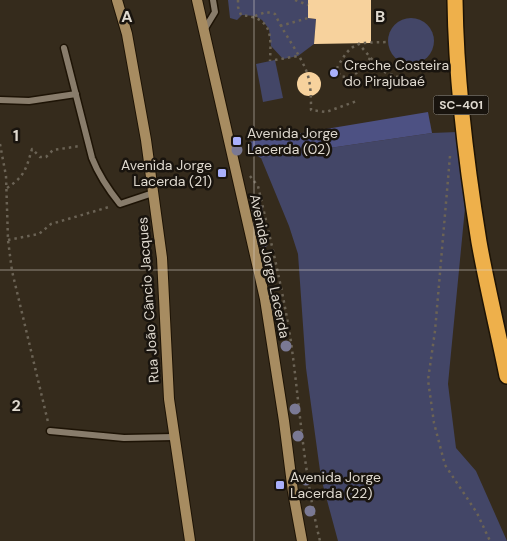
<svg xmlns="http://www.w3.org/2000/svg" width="507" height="541" font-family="'DM Sans',sans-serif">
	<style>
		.green { fill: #434667 }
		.water { fill: #4d5183 }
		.building { fill: #f7d29d }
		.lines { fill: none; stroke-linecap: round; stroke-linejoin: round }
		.lane-casing { stroke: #1d1305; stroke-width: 9 }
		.secondary-casing { stroke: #1d1305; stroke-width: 12 }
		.highway-casing { stroke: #1d1305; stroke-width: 18 }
		.path { stroke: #6b6355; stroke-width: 2.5; stroke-dasharray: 2.5 4; stroke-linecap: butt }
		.lane { stroke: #887c6b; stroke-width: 6 }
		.secondary { stroke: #a78c61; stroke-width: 10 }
		.highway { stroke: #eeb04b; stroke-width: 15 }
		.tree { fill: #7a7994 }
		.grid { fill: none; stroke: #dfd9cf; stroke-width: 1; stroke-opacity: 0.55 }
		.poi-dot { fill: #a9b0fc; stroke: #19140e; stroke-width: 2 }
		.labels { text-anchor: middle; stroke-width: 5; stroke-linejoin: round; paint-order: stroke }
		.shield { fill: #19140e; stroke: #a49e95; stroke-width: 1 }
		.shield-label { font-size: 12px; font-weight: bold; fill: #dfd9cf }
		.poi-label { font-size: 14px; fill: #dfd9cf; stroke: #19140e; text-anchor: start }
		.street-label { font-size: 14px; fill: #dfd9cf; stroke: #19140e }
		.grid-label { font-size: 16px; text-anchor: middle; font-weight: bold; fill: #dfd9cf; stroke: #19140e; stroke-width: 5; stroke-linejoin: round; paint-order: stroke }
	</style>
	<rect width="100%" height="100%" fill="#352b1c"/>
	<!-- green -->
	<g class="green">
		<polygon points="228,0 308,0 308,18 316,19 314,44 298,56 283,59 271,46 269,29 262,20 255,16 242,15 237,20 230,18"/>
		<circle cx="411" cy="41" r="23"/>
		<polygon points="275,60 283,98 263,102 256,64"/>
		<polygon points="457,132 465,208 448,384 456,448 476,471 507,541 338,541 321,478 306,368 298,254 289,226 261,158 432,133"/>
	</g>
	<!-- water -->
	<polygon class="water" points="428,112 432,133 261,158 249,152 248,142"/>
	<!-- building -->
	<g class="building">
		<polygon points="308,0 371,0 371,43 314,44 316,19 308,18"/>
		<circle cx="309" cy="84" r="12"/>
	</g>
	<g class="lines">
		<!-- lane casing -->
		<g class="lane-casing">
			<g id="lane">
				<polyline points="204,30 215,12 213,0"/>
				<path d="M64 48 92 158C99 176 108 189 120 204L153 193"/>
				<polyline points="0,100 29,101 76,94"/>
				<polyline points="50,431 124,438 174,437"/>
			</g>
		</g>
		<!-- secondary casing -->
		<g class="secondary-casing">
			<g id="secondary">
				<polyline points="117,0 127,34 146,140 162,258 169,399 190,541"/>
				<polyline points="197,0 265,299 284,421 293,492 302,541"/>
			</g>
		</g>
		<!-- highway casing -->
		<g class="highway-casing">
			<path id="highway" d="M455 0C456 81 466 162 479 242 487 287 498 331 507 376"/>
		</g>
		<!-- path -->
		<g class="path">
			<path d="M238 0V7L241 15C273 18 271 35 270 61"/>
			<polyline points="295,0 308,5"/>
			<path d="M255 16 266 12 275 14C284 34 298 51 306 70 311 82 311 97 311 110L326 112 357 101"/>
			<polyline points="280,26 308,18"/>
			<polyline points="358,43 382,71 398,77"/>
			<path d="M370 58C364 68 353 80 340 76L337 68C352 40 358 43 388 42"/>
			<polyline points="275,60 298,56"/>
			<polyline points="0,144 6,176 8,240 12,271 48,422"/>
			<polyline points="450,156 435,331 428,380 434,423 445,465 477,513 490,541"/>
			<path d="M250 176 258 186C270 238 283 290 291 342 300 408 304 476 320 541"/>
			<path d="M7 188C25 176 26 169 32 149L40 157H46L53 150 80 146"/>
			<polyline points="8,240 39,234 51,224 109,207"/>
		</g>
		<!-- lane -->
		<use href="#lane" class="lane"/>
		<!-- secondary -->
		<use href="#secondary" class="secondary"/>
		<!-- highway -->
		<use href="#highway" class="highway"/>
	</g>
	<!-- trees -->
	<g class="tree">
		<circle cx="237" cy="150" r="5.5"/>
		<circle cx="257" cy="209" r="5.5"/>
		<circle cx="263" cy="242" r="5.5"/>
		<circle cx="268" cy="274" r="5.5"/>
		<circle cx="277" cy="307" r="5.5"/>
		<circle cx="286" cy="346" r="5.5"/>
		<circle cx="295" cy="409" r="5.5"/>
		<circle cx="298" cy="436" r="5.5"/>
		<circle cx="306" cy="480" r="5.5"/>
		<circle cx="310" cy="511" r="5.5"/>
	</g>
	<!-- grid -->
	<path class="grid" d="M254 0V541M0 270H507"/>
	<!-- markers -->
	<g class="poi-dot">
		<circle cx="334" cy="73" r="5"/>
		<rect x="232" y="136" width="10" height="10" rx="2.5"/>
		<rect x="217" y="168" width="10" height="10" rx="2.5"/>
		<rect x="275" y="480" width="10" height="10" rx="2.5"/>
	</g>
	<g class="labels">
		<!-- shield labels -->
		<rect class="shield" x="433.5" y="95.5" width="55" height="19" rx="4"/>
		<g class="shield-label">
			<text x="461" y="109">SC-401</text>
		</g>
		<!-- poi labels -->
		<g class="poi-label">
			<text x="344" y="70">Creche Costeira<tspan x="344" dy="16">do Pirajubaé</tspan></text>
			<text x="247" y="138">Avenida Jorge<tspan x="247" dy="16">Lacerda (02)</tspan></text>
			<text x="212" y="170" text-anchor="end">Avenida Jorge<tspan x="212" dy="16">Lacerda (21)</tspan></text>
			<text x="290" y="482">Avenida Jorge<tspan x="290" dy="16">Lacerda (22)</tspan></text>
		</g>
		<!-- street labels -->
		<g class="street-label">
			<text transform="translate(270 266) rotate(78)" y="5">Avenida Jorge Lacerda</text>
			<text transform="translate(148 300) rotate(-94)" y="5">Rua João Câncio Jacques</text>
		</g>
	</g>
	<g class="grid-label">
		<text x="127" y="22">A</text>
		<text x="380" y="22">B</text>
		<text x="16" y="141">1</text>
		<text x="16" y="411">2</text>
	</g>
</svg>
